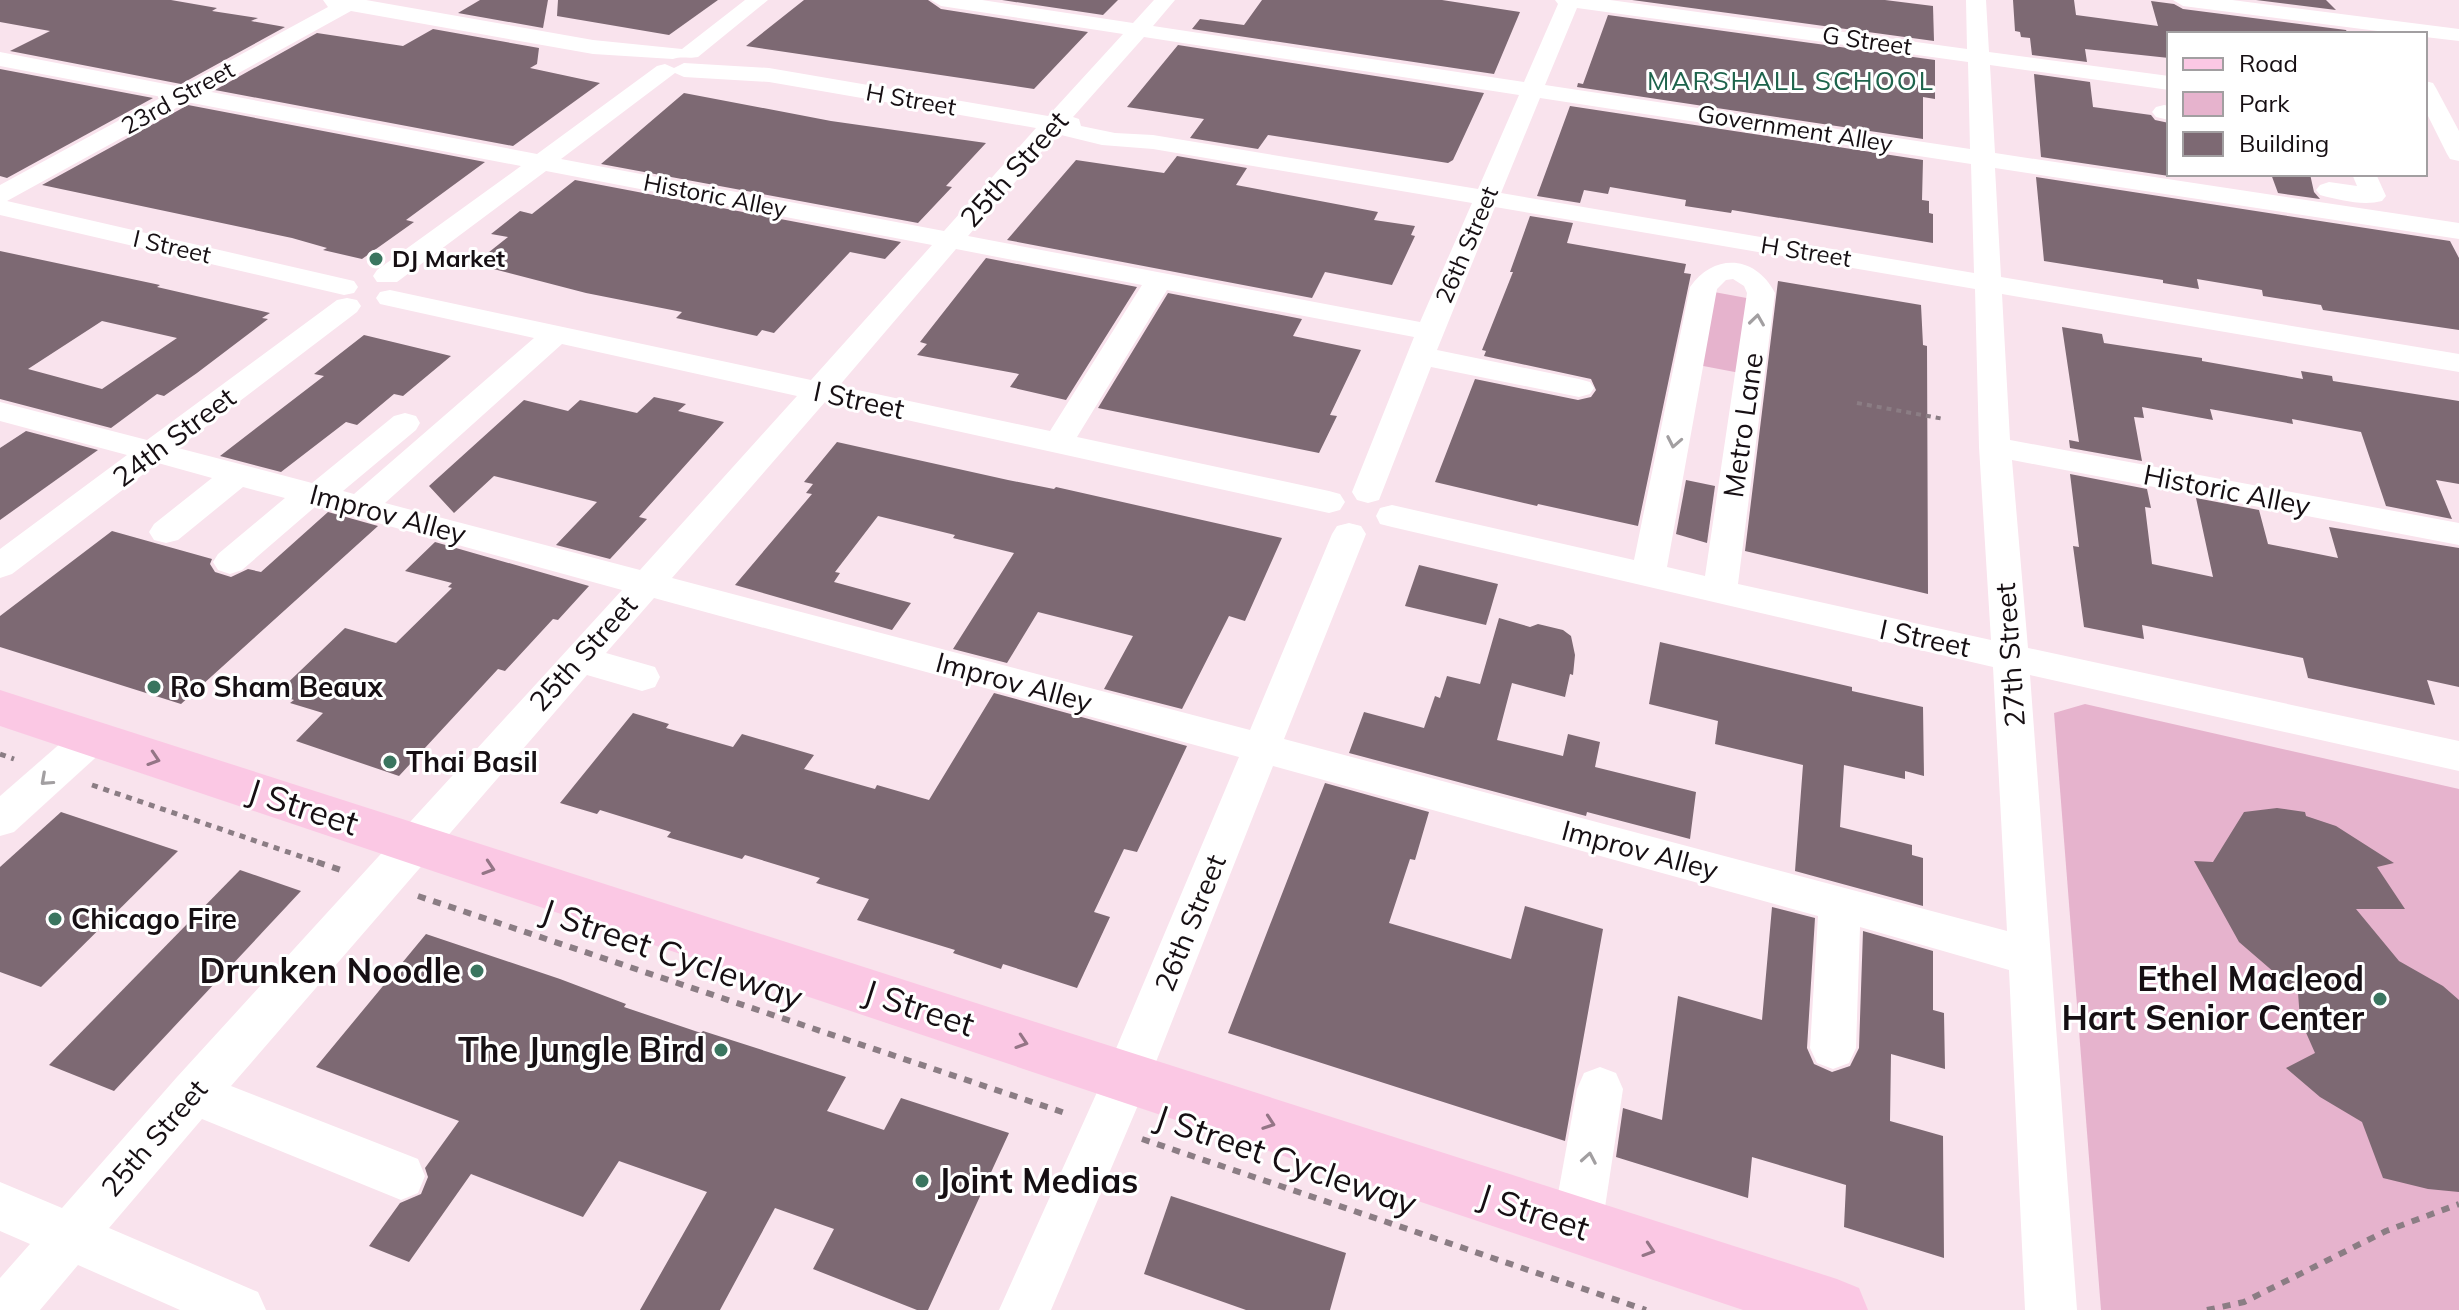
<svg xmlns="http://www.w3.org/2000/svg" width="2459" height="1310" font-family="Mulish,sans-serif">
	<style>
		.green { fill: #e6b3cd }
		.building { fill: #7d6973; fill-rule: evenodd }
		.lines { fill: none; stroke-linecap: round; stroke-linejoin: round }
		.path-far2 { stroke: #8b7d84; stroke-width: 4; stroke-dasharray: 5 5; stroke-linecap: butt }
		.path-far1 { stroke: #8b7d84; stroke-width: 5; stroke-dasharray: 6 6; stroke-linecap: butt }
		.path { stroke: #8b7d84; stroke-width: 6; stroke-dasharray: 8 8; stroke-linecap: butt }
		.minor { fill: #fff; fill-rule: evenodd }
		.major { fill: #fbc8e4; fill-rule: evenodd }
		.oneway { stroke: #a29fa1 }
		.oneway2 { stroke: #947586 }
		.poi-dot { fill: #3a755f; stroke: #fff; stroke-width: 3 }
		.labels { text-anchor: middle; stroke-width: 6; stroke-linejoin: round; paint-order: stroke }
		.far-street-label { font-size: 24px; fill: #160f13; stroke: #fff }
		.far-poi-label { font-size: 24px; font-weight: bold; fill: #160f13; stroke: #fff; text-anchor: start }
		.far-quarter-label { font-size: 26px; letter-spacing: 2px; fill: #1d644c; stroke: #fff }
		.street-label { font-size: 28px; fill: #160f13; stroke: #fff }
		.poi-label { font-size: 28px; font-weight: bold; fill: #160f13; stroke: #fff; text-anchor: start }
		.near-street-label { font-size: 34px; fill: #160f13; stroke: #fff }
		.near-poi-label { font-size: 34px; font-weight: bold; fill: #160f13; stroke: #fff; text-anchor: end }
	</style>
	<rect width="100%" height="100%" fill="#f9e3ed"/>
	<!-- green -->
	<g class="green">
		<polygon points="1714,292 1752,299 1740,373 1698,365"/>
		<polygon points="2085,704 2459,789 2459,1310 2101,1310 2054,713"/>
	</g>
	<!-- building -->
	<g class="building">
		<polygon points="0,0 171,0 217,8 212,11 258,18 251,21 285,27 181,84 10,51 50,31 0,22"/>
		<polygon points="480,0 548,0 543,28 458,13"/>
		<polygon points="558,0 718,0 669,35 557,16"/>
		<polygon points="804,0 928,0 941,9 1088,32 1034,89 746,46"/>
		<polygon points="1002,0 1118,0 1103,15"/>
		<polygon points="1262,0 1442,0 1520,12 1494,74 1192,29 1200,19 1244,25"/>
		<polygon points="1632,0 1885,0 1933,6 1934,41"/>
		<polygon points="2013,0 2074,0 2076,15 2158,26 2151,1 2174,4 2183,9 2346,30 2348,34 2169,34 2169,58 2085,49 2087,62 2032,55 2030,38 2021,37 2020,32 2015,31"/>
		<polygon points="2256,0 2326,0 2336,10"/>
		<polygon points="1608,15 1935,60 1935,99 1923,97 1923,139 1577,87 1578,83 1583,84"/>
		<polygon points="433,29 539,48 537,64 530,68 600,83 513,146 215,90 317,33 403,46"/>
		<polygon points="1178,45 1484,93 1453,160 1448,163 1268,135 1258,149 1190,138 1204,119 1127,107"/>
		<polygon points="0,69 153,98 7,178 0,176"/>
		<polygon points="2034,74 2090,82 2093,107 2151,115 2155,120 2169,123 2169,176 2041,157"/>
		<polygon points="684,93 831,121 986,143 946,186 952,187 918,223 601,164"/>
		<polygon points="188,105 485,162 406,220 414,222 362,259 323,250 327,248 292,238 42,185"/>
		<polygon points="1570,106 1923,160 1922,200 1929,201 1929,213 1933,214 1933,243 1732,210 1731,213 1685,206 1686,200 1610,187 1608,194 1584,190 1580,203 1537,196"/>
		<polygon points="1177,156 1247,168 1236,185 1378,212 1374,220 1415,226 1411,235 1415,236 1392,285 1325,272 1312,298 1007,240 1076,160 1164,173"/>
		<polygon points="2271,174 2310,174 2314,192 2320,199 2278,193"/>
		<polygon points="2036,177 2450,241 2459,258 2459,330 2323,310 2321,305 2263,296 2262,290 2197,279 2199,289 2163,283 2163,280 2044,261"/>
		<polygon points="575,180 901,242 885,259 850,252 774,333 762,330 757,336 676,318 682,312 586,293 474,264 508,237 491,234 520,211 532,214"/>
		<polygon points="1530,216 1573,223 1567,243 1686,264 1684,273 1691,274 1638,526 1538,504 1537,506 1435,482 1475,379 1578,400 1591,397 1596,390 1591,379 1484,356 1486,351 1482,350 1513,272 1510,272"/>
		<path d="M0 251 160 285 157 287 270 313 262 318 268 319 197 373 164 396 157 394 111 428 0 399ZM102 321 177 338 102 389 28 369Z"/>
		<polygon points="986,258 1137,287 1066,400 1010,387 1019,374 917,355 927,344 920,342"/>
		<polygon points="1778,281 1921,305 1923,345 1927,346 1928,594 1745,551"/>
		<polygon points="1168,293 1302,319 1293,336 1361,350 1330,415 1337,416 1319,453 1098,408"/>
		<polygon points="2062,327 2102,334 2104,343 2202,358 2202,361 2303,379 2301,371 2332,376 2333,381 2459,401 2459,484 2436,480 2452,519 2386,506 2361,432 2292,419 2293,424 2210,409 2213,420 2142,407 2144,418 2134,417 2142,461 2070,448 2069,440 2079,442"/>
		<polygon points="364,335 451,356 403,396 394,394 357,425 346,422 281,472 220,456 324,376 314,374"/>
		<polygon points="654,397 686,404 678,411 724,422 639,517 647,519 610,559 556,545 597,502 494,476 454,513 429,486 524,400 568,411 580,400 637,413"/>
		<polygon points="26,431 98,450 0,520 0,448"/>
		<polygon points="837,442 1008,480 1054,489 1056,487 1282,538 1245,621 1229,616 1182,709 1104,689 1133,636 1038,612 1007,663 953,649 1014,553 953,538 955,535 878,516 835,572 840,573 834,582 911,603 892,630 735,585 812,494 806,493 813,484 804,482"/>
		<polygon points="2070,474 2147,489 2151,508 2145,507 2152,564 2213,577 2196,498 2259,510 2268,544 2338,558 2329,527 2459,548 2459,687 2427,680 2435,705 2308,678 2303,658 2142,625 2144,639 2084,627 2073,546 2079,547"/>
		<polygon points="1686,480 1715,486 1707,543 1676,534"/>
		<polygon points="328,512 378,526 181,704 0,647 0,616 112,531 212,559 210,564 215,572 231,577 248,569 261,572"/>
		<polygon points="435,542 589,586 558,620 553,619 505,671 498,669 399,776 296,741 323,713 290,703 294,700 276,694 345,628 396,643 452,588 448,587 452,583 405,571"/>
		<polygon points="1419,565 1498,584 1486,625 1405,606"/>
		<polygon points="1499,618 1530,627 1538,624 1563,630 1571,636 1575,655 1573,675 1570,674 1565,697 1512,683 1497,740 1563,756 1568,734 1600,742 1595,767 1696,792 1690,839 1587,812 1586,816 1349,753 1364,712 1424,728 1435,696 1440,698 1447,676 1480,684"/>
		<polygon points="1660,642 1852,687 1852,691 1923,707 1924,776 1905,771 1905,779 1844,765 1840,827 1912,845 1912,855 1923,858 1923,906 1795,871 1803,765 1715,744 1718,721 1649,704"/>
		<polygon points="994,693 1187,746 1137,852 1124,849 1094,912 1110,917 1077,988 1003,964 1001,969 953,953 955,950 857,920 869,899 816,883 820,878 745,855 742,859 667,837 671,832 600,810 597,814 560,803 633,713 669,724 666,728 733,747 742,734 814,755 804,769 875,789 877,785 929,800"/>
		<polygon points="1325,783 1429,812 1415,860 1410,859 1389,923 1511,959 1525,906 1603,929 1565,1141 1228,1033"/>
		<polygon points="2277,808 2305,812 2306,816 2336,826 2394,863 2377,867 2405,909 2356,909 2399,961 2443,986 2459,1000 2459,1192 2428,1189 2383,1178 2362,1122 2320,1097 2286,1068 2315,1053 2300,1019 2298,993 2239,942 2194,861 2213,862 2244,812"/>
		<polygon points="61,812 178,851 41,987 0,972 0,867"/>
		<polygon points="240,870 301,891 114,1091 49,1065"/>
		<polygon points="1772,907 1815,918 1807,1048 1814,1064 1832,1072 1850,1066 1859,1048 1863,931 1933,951 1933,1010 1944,1013 1945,1069 1891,1054 1890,1121 1943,1136 1944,1258 1844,1227 1846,1185 1752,1157 1748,1198 1616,1157 1623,1108 1662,1120 1678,996 1762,1020"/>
		<polygon points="426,934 560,979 626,1004 624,1007 701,1033 703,1031 846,1077 827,1111 884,1130 901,1098 1009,1133 928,1310 917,1310 813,1269 834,1229 775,1208 720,1310 640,1310 707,1192 619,1161 583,1217 471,1174 409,1262 369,1246 400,1203 421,1194 428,1177 425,1168 459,1121 316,1067"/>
		<polygon points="1171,1196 1346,1253 1330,1310 1246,1310 1144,1274"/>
	</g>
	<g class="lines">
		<!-- path-far2 -->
		<polyline class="path-far2" points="1857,403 1944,419"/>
		<!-- path-far1 -->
		<g class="path-far1">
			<polyline points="0,754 14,759"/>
			<polyline points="92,785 323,864"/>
		</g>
		<!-- path -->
		<g class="path">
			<polyline points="317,862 344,871"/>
			<polyline points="418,896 1068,1114"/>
			<polyline points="1142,1139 1646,1310"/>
			<polyline points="2207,1310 2244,1302 2386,1231 2459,1204"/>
		</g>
		<!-- minor -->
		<g class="minor">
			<path d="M323 0H366L593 40 682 49 745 0H768L698 57C688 59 682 56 673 59L593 54 351 11 206 91 537 154 657 66 665 64 674 68 684 63 769 68 1048 116 1123 34 941 6 931 0H982L1133 23 1154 0H1175L1153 26 1524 82 1558 4 1555 0H1610L1967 49 1966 0H1986L1989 52 2169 76V90L1990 65 1995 153 2459 223V239L1995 168 2001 277 2459 354V372L2002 294 2010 440 2459 523V545L2012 460 2028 648 2459 741V771L2030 675 2077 1310H2025L2009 970 1860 927 1856 1048 1849 1063 1833 1069 1817 1063 1810 1048 1818 916 1273 766 1150 1077 1051 1310H999L1107 1070 1239 757 654 598 606 653 655 667 660 677 655 687 642 691 587 675 231 1086 418 1159 425 1176 418 1193 401 1200 202 1119 109 1228 258 1292 266 1310H180L78 1265 40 1310H0V1278L30 1244 0 1231V1182L62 1208 177 1077 622 590 316 506 242 570 230 574 218 570 213 562 218 554 285 498 243 487 178 540 166 543 154 540 149 532 154 524 212 478 158 463 12 574 0 578V549L127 455 0 421V402L147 440 337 300 347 298 357 300 361 306 357 312 178 448 312 483 394 416 405 413 416 416 420 423 416 430 343 491 354 494 534 338 380 304 376 298 380 292 390 290 811 380 932 245 546 171 397 282H377L373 276 377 270 521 166 187 102 7 201 354 281 358 287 354 293 344 295 0 215V185L162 97 0 66V52L181 87 328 7ZM1577 8 1968 62 1970 149 1545 85ZM1144 37 1519 95 1478 189 1153 135 1115 133 1081 126 1079 119 1073 117ZM675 73 684 77 769 82 1036 128 944 231 561 159ZM1540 98 1971 164 1974 273 1501 193ZM1057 134 1102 145 1153 149 1472 203 1420 322 968 236ZM1495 207 1975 289 1979 447 1991 640 1738 584 1775 293C1756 256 1715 252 1690 287L1634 560 1392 505 1380 508 1376 516 1380 524 1392 527 1993 667 2007 931 1284 739 1366 534 1361 526 1349 523 1337 526 1332 534 1250 730 672 578 825 402 1329 513 1340 510 1345 502 1340 494 1329 491 1077 437 1167 290 1414 337 1352 492 1357 500 1368 503 1379 500 1431 367 1579 397 1590 394 1594 388 1590 382 1579 379 1437 350ZM956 249 1142 285 1050 431 839 386ZM1733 279 1744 286 1747 293 1705 576 1667 567 1717 289 1726 280ZM562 344 797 396 640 570 385 503Z"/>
			<polygon points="2173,0 2232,0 2459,29 2459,41 2425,37 2425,34 2401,34 2183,6"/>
			<polygon points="2425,81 2433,83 2436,88 2459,131 2459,161 2450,159 2447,154 2425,110"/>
			<polygon points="2164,105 2169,106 2169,120 2156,117 2152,112 2156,107"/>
			<path d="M2352 174H2376L2386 196 2382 201C2363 206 2339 200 2320 195L2316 190 2320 185 2329 182 2357 186Z"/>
			<polygon points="91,724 104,728 110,739 104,750 14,832 0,836 0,796 78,728"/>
			<polygon points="1600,1067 1616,1073 1623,1089 1602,1227 1594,1244 1577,1252 1560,1244 1552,1227 1577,1089 1584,1073"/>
		</g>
		<!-- major -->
		<polygon class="major" points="0,690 1837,1279 1859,1288 1868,1310 1743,1310 0,726"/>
	</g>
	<!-- one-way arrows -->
	<defs><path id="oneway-chevron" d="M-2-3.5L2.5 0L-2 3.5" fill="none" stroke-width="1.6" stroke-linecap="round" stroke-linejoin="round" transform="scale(2)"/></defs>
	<g class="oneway">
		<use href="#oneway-chevron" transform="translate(1757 320) rotate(-82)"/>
		<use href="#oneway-chevron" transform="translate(1674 442) rotate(101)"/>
		<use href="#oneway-chevron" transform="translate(46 780) rotate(138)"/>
		<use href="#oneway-chevron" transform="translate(1589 1158) rotate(-80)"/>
	</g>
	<g class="oneway2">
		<use href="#oneway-chevron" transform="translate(154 759) rotate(18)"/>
		<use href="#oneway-chevron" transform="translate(489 868) rotate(18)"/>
		<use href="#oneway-chevron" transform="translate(1022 1042) rotate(18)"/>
		<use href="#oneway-chevron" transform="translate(1269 1123) rotate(19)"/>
		<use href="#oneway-chevron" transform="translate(1649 1250) rotate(18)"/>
	</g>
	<!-- markers -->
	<g class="poi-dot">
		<circle cx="376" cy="259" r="8"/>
		<circle cx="154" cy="687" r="8"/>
		<circle cx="390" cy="762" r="8"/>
		<circle cx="55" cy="919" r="8"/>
		<circle cx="477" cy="971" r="8"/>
		<circle cx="2380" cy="999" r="8"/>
		<circle cx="721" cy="1050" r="8"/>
		<circle cx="922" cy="1181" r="8"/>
	</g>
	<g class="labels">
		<!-- far-street labels -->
		<g class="far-street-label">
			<text transform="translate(1867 41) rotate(8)" y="8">G Street</text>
			<text transform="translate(178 98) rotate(-29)" y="8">23rd Street</text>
			<text transform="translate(911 100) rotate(10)" y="8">H Street</text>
			<text transform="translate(1795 129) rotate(9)" y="8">Government Alley</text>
			<text transform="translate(715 196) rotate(11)" y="8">Historic Alley</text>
			<text transform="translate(1467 245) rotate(-67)" y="8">26th Street</text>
			<text transform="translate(172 247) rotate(13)" y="8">I Street</text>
			<text transform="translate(1806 252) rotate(9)" y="8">H Street</text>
		</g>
		<!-- far-poi labels -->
		<g class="far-poi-label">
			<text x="392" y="267">DJ Market</text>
		</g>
		<!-- far-quarter labels -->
		<g class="far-quarter-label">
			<text x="1791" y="90">MARSHALL SCHOOL</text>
		</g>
		<!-- street labels -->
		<g class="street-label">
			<text transform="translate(1014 169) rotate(-48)" y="10">25th Street</text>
			<text transform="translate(859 400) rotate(12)" y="10">I Street</text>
			<text transform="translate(1743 425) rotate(-82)" y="10">Metro Lane</text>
			<text transform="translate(174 437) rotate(-37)" y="10">24th Street</text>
			<text transform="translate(2227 490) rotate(11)" y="10">Historic Alley</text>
			<text transform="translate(388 514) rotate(15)" y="10">Improv Alley</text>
			<text transform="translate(1925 638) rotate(12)" y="10">I Street</text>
			<text transform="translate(583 653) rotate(-48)" y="10">25th Street</text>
			<text transform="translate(2010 655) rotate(-94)" y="10">27th Street</text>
			<text transform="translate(1014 682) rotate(15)" y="10">Improv Alley</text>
			<text transform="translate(1640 850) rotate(15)" y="10">Improv Alley</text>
			<text transform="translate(1190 923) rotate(-68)" y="10">26th Street</text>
			<text transform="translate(154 1138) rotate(-49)" y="10">25th Street</text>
		</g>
		<!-- poi labels -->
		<g class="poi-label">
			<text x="170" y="697">Ro Sham Beaux</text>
			<text x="406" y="772">Thai Basil</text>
			<text x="71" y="929">Chicago Fire</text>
		</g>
		<!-- near-street labels -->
		<g class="near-street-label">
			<text transform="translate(303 807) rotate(18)" y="12">J Street</text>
			<text transform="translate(672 954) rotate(19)" y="12">J Street Cycleway</text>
			<text transform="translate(919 1008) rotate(18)" y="12">J Street</text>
			<text transform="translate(1286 1160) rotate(19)" y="12">J Street Cycleway</text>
			<text transform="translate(1534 1212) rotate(18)" y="12">J Street</text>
		</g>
		<!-- near-poi labels -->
		<g class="near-poi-label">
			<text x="461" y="983">Drunken Noodle</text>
			<text x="2364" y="991">Ethel Macleod<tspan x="2364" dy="39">Hart Senior Center</tspan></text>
			<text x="705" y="1062">The Jungle Bird</text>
			<text x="938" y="1193" text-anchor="start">Joint Medias</text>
		</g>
	</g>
	<!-- legend -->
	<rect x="2167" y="32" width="260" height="144" fill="#ffffff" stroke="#a29fa1" stroke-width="2"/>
	<rect x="2183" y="58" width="40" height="12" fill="#fbc8e4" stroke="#a29fa1" stroke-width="2"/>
	<text x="2239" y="72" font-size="24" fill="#160f13">Road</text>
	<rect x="2183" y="92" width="40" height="24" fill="#e6b3cd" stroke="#a29fa1" stroke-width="2"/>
	<text x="2239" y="112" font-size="24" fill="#160f13">Park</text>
	<rect x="2183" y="132" width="40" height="24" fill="#7d6973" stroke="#a29fa1" stroke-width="2"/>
	<text x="2239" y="152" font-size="24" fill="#160f13">Building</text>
</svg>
